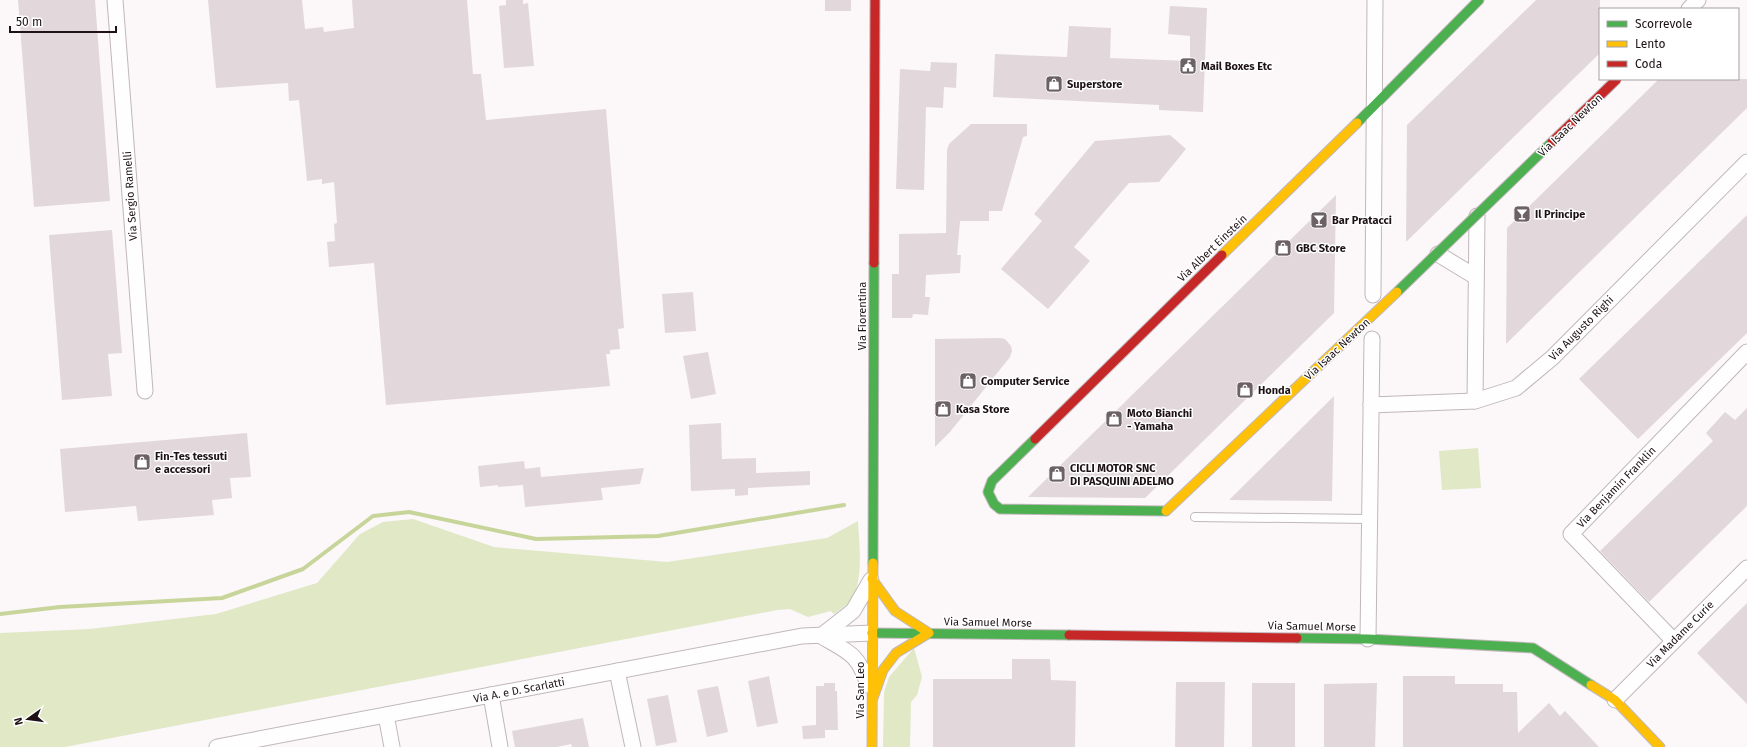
<svg xmlns="http://www.w3.org/2000/svg" width="1747" height="747" font-family="'Fira Sans',sans-serif">
	<style>
		.green { fill: #e0e8c6 }
		.lines { fill: none; stroke-linecap: round; stroke-linejoin: round }
		.stream { stroke: #c8d59a; stroke-width: 4 }
		.building { fill: #e2d8dc }
		.lane-casing { stroke: #c0b7ba; stroke-width: 10 }
		.street-casing { stroke: #c0b7ba; stroke-width: 17 }
		.fast-casing { stroke: #c0b7ba; stroke-width: 11 }
		.slow-casing { stroke: #c0b7ba; stroke-width: 11 }
		.jam-casing { stroke: #c0b7ba; stroke-width: 11 }
		.lane { stroke: #fffefe; stroke-width: 8 }
		.street { stroke: #fffefe; stroke-width: 15 }
		.fast { stroke: #4caf50; stroke-width: 9 }
		.slow { stroke: #ffc107; stroke-width: 9 }
		.jam { stroke: #c62828; stroke-width: 9 }
		.fast-bridge-casing { stroke: #c0b7ba; stroke-width: 11; stroke-linecap: butt }
		.slow-bridge-casing { stroke: #c0b7ba; stroke-width: 11; stroke-linecap: butt }
		.jam-bridge-casing { stroke: #c0b7ba; stroke-width: 11; stroke-linecap: butt }
		.fast-bridge { stroke: #4caf50; stroke-width: 9 }
		.slow-bridge { stroke: #ffc107; stroke-width: 9 }
		.jam-bridge { stroke: #c62828; stroke-width: 9 }
		.labels { text-anchor: middle; stroke-width: 3; stroke-linejoin: round; paint-order: stroke }
		.poi-label { font-size: 11px; font-weight: bold; fill: #1e1217; stroke: #fff; text-anchor: start }
		.street-label { font-size: 11px; fill: #1e1217; stroke: #fff }
	</style>
	<rect width="100%" height="100%" fill="#fcf7f9"/>
	<!-- green -->
	<g class="green">
		<polygon points="1478,448 1481,488 1442,490 1439,451"/>
		<path d="M413 519 494 547 667 562 827 538 858 521C859 543 864 579 852 598 848 605 841 609 834 614L831 611 808 617 790 609 777 610 65 747H0V633L90 629 216 614 317 583 360 534 383 522Z"/>
		<polygon points="914,648 922,677 917,695 911,702 910,747 883,747 884,692 889,677"/>
	</g>
	<g class="lines">
		<!-- stream -->
		<polyline class="stream" points="0,614 60,607 222,598 303,569 373,516 409,512 536,539 658,536 844,505"/>
	</g>
	<!-- building -->
	<g class="building">
		<polygon points="18,0 95,0 110,201 34,207"/>
		<polygon points="208,0 302,0 305,29 323,27 324,32 354,28 352,0 467,0 473,74 481,74 486,120 606,109 624,328 618,329 620,349 610,350 610,354 606,354 610,386 386,405 374,263 329,267 327,242 335,241 334,224 337,223 334,182 322,184 322,179 307,181 299,100 289,101 288,83 216,88"/>
		<polygon points="506,0 523,0 523,4 528,3 534,66 504,68 499,6 506,5"/>
		<rect x="825" y="0" width="26" height="11"/>
		<polygon points="1536,0 1600,0 1600,53 1406,242 1407,125"/>
		<polygon points="1170,6 1207,8 1203,112 1159,110 1159,105 993,97 995,54 1067,57 1069,26 1111,28 1110,58 1190,61 1190,36 1168,34"/>
		<polygon points="931,62 957,63 956,88 944,87 943,108 926,107 924,190 896,189 900,69 930,71"/>
		<polygon points="1659,79 1747,79 1747,108 1506,344 1507,228"/>
		<polygon points="971,124 1027,124 1027,136 1023,137 1002,211 989,211 989,221 960,221 957,255 961,255 960,273 926,275 925,297 930,297 928,315 913,314 912,318 892,318 892,274 899,274 899,234 946,233 947,150 949,144"/>
		<polygon points="1170,135 1186,149 1159,182 1129,183 1074,247 1090,261 1048,309 1001,269 1042,221 1034,214 1095,141"/>
		<polygon points="1336,195 1334,313 1145,498 1028,497"/>
		<polygon points="1747,215 1747,333 1638,439 1579,379"/>
		<polygon points="112,230 122,353 108,354 112,396 62,400 49,235"/>
		<polygon points="693,292 696,331 665,333 662,294"/>
		<polygon points="1000,338 1005,339 1011,346 1012,351 1010,357 950,432 935,447 935,339"/>
		<polygon points="708,352 716,394 691,399 683,356"/>
		<polygon points="1334,396 1332,501 1229,500"/>
		<polygon points="1747,408 1747,506 1649,602 1600,551 1713,441 1706,433 1725,412 1735,420"/>
		<polygon points="721,423 722,459 756,458 756,473 810,471 810,485 748,488 748,495 735,496 735,489 691,491 689,425"/>
		<polygon points="247,433 251,477 230,478 232,498 212,500 214,515 138,521 136,506 65,512 60,449"/>
		<polygon points="524,461 525,469 540,467 541,477 644,468 640,484 601,488 603,500 525,507 523,485 498,487 498,485 480,487 478,466"/>
		<polygon points="1747,603 1747,704 1697,653"/>
		<polygon points="1012,659 1050,659 1051,680 1076,681 1075,747 933,747 933,679 1012,679"/>
		<polygon points="769,676 778,723 757,727 748,681"/>
		<polygon points="1403,676 1455,676 1455,684 1503,684 1503,692 1517,692 1518,733 1549,703 1560,716 1565,711 1599,747 1403,747"/>
		<polygon points="1176,682 1225,682 1224,747 1175,747"/>
		<polygon points="824,683 835,683 835,691 837,691 838,730 825,730 825,738 803,739 802,726 816,725 816,686 824,686"/>
		<rect x="1252" y="683" width="43" height="64"/>
		<polygon points="1377,683 1375,747 1324,747 1324,684"/>
		<polygon points="718,686 728,732 707,737 697,690"/>
		<polygon points="668,695 677,742 656,746 647,699"/>
		<polygon points="583,718 589,747 572,747 571,744 557,747 515,747 512,731"/>
	</g>
	<g class="lines">
		<!-- lane casing -->
		<g class="lane-casing">
			<polyline id="lane" points="1195,517 1370,519"/>
		</g>
		<!-- street casing -->
		<g class="street-casing">
			<g id="street">
				<polyline points="115,0 145,391"/>
				<polyline points="1689,9 1698,0"/>
				<polyline points="1438,254 1476,277"/>
				<polyline points="1373,295 1375,0"/>
				<polyline points="1475,401 1477,216"/>
				<polyline points="1371,405 1475,401 1516,388 1552,358 1747,162"/>
				<polyline points="1368,639 1372,339"/>
				<polyline points="1673,640 1571,534 1747,352"/>
				<polyline points="617,671 633,747"/>
				<path d="M868 685C858 653 848 652 821 636L853 611 871 580"/>
				<polyline points="491,695 500,747"/>
				<polyline points="1615,700 1747,568"/>
				<polyline points="386,715 392,747"/>
				<polyline points="217,747 802,636 872,633"/>
			</g>
		</g>
		<!-- fast casing -->
		<g class="fast-casing">
			<g id="fast">
				<polyline points="1357,123 1479,0"/>
				<polyline points="1035,439 992,481 988,492 994,504 1000,509 1166,511"/>
				<polyline points="873,563 874,263"/>
				<polyline points="872,633 1069,635"/>
				<polyline points="1297,638 1368,639 1533,648 1591,685"/>
			</g>
		</g>
		<!-- slow casing -->
		<g class="slow-casing">
			<g id="slow">
				<polyline points="1222,255 1357,123"/>
				<polyline points="872,579 895,611 929,633 896,653 883,670 873,698"/>
				<polyline points="1591,685 1615,700 1660,747"/>
				<polyline points="872,747 873,563"/>
			</g>
		</g>
		<!-- jam casing -->
		<g class="jam-casing">
			<g id="jam">
				<polyline points="874,263 875,0"/>
				<polyline points="1035,439 1222,255"/>
				<polyline points="1069,635 1297,638"/>
			</g>
		</g>
		<!-- lane -->
		<use href="#lane" class="lane"/>
		<!-- street -->
		<use href="#street" class="street"/>
		<!-- fast -->
		<use href="#fast" class="fast"/>
		<!-- slow -->
		<use href="#slow" class="slow"/>
		<!-- jam -->
		<use href="#jam" class="jam"/>
		<!-- fast-bridge casing -->
		<g class="fast-bridge-casing">
			<polyline id="fast-bridge" points="1397,292 1552,142"/>
		</g>
		<!-- slow-bridge casing -->
		<g class="slow-bridge-casing">
			<polyline id="slow-bridge" points="1166,511 1397,292"/>
		</g>
		<!-- jam-bridge casing -->
		<g class="jam-bridge-casing">
			<polyline id="jam-bridge" points="1552,142 1617,79"/>
		</g>
		<!-- fast-bridge -->
		<use href="#fast-bridge" class="fast-bridge"/>
		<!-- slow-bridge -->
		<use href="#slow-bridge" class="slow-bridge"/>
		<!-- jam-bridge -->
		<use href="#jam-bridge" class="jam-bridge"/>
	</g>
	<!-- icons -->
	<defs>
		<g id="civic-square" transform="scale(0.9)"><rect x="-9" y="-9" width="18" height="18" rx="4" fill="#6c6266" stroke="#fff"/><path d="M-.6-6.5H3V-4.5H.6V-3L4-1V1h2V6H-6V1h2V-1L-.6-3ZM-1.2 2.5V6h2.4V2.5Z" fill="#fff"/></g>
		<g id="shop-square" transform="scale(0.9)"><rect x="-9" y="-9" width="18" height="18" rx="4" fill="#6c6266" stroke="#fff"/><path d="M-5-2.5h2.3a2.7 3.5 0 0 1 5.4 0H5L5.5 6h-11ZM-1.5-2.5h3a1.5 2.3 0 0 0-3 0Z" fill="#fff"/></g>
		<g id="bar-square" transform="scale(0.9)"><rect x="-9" y="-9" width="18" height="18" rx="4" fill="#6c6266" stroke="#fff"/><path d="M-6-5H6L.8 .8V4.5H3.5V6h-7V4.5H-.8V.8Z" fill="#fff"/></g>
	</defs>
	<g fill-rule="evenodd">
		<use href="#civic-square" x="1188" y="66"/>
		<use href="#shop-square" x="1054" y="84"/>
		<use href="#bar-square" x="1522" y="214"/>
		<use href="#bar-square" x="1319" y="220"/>
		<use href="#shop-square" x="1283" y="248"/>
		<use href="#shop-square" x="968" y="381"/>
		<use href="#shop-square" x="1245" y="390"/>
		<use href="#shop-square" x="943" y="409"/>
		<use href="#shop-square" x="1114" y="419"/>
		<use href="#shop-square" x="142" y="462"/>
		<use href="#shop-square" x="1057" y="474"/>
	</g>
	<g class="labels">
		<!-- poi labels -->
		<g class="poi-label">
			<text x="1201" y="70">Mail Boxes Etc</text>
			<text x="1067" y="88">Superstore</text>
			<text x="1535" y="218">Il Principe</text>
			<text x="1332" y="224">Bar Pratacci</text>
			<text x="1296" y="252">GBC Store</text>
			<text x="981" y="385">Computer Service</text>
			<text x="1258" y="394">Honda</text>
			<text x="956" y="413">Kasa Store</text>
			<text x="1127" y="417">Moto Bianchi<tspan x="1127" dy="13">- Yamaha</tspan></text>
			<text x="155" y="460">Fin-Tes tessuti<tspan x="155" dy="13">e accessori</tspan></text>
			<text x="1070" y="472">CICLI MOTOR SNC<tspan x="1070" dy="13">DI PASQUINI ADELMO</tspan></text>
		</g>
		<!-- street labels -->
		<g class="street-label">
			<text transform="translate(1570 125) rotate(-44)" y="4">Via Isaac Newton</text>
			<text transform="translate(130 196) rotate(-94)" y="4">Via Sergio Ramelli</text>
			<text transform="translate(1212 248) rotate(-44)" y="4">Via Albert Einstein</text>
			<text transform="translate(862 316) rotate(-90)" y="4">Via Fiorentina</text>
			<text transform="translate(1581 328) rotate(-45)" y="4">Via Augusto Righi</text>
			<text transform="translate(1337 349) rotate(-43)" y="4">Via Isaac Newton</text>
			<text transform="translate(1616 487) rotate(-46)" y="4">Via Benjamin Franklin</text>
			<text transform="translate(988 622) rotate(1)" y="4">Via Samuel Morse</text>
			<text transform="translate(1312 626) rotate(1)" y="4">Via Samuel Morse</text>
			<text transform="translate(1680 634) rotate(-45)" y="4">Via Madame Curie</text>
			<text transform="translate(519 690) rotate(-11)" y="4">Via A. e D. Scarlatti</text>
			<text transform="translate(860 690) rotate(-90)" y="4">Via San Leo</text>
		</g>
	</g>
	<!-- legend -->
	<rect x="1599" y="8" width="140" height="72" fill="#ffffff" stroke="#a5a0a2"/>
	<rect x="1607" y="21" width="20" height="6" fill="#4caf50" stroke="#a5a0a2"/>
	<text x="1635" y="28" font-size="12" fill="#1e1217">Scorrevole</text>
	<rect x="1607" y="41" width="20" height="6" fill="#ffc107" stroke="#a5a0a2"/>
	<text x="1635" y="48" font-size="12" fill="#1e1217">Lento</text>
	<rect x="1607" y="61" width="20" height="6" fill="#c62828" stroke="#a5a0a2"/>
	<text x="1635" y="68" font-size="12" fill="#1e1217">Coda</text>
	<!-- north arrow -->
	<g transform="translate(28 719) rotate(256)" stroke="#ffffff" stroke-width="3" paint-order="stroke">
	<path d="M0-3L7 15L0 10L-7 15Z" fill="#1e1217"/>
	<text y="-6" font-size="11" font-weight="bold" text-anchor="middle" fill="#1e1217">N</text>
	</g>
	<!-- scale -->
	<path d="M10 26v6h106v-6" fill="none" stroke="#1e1217" stroke-width="2"/>
	<text x="16" y="26" font-size="12" fill="#1e1217" stroke="#ffffff" stroke-width="3" paint-order="stroke">50 m</text>
</svg>
